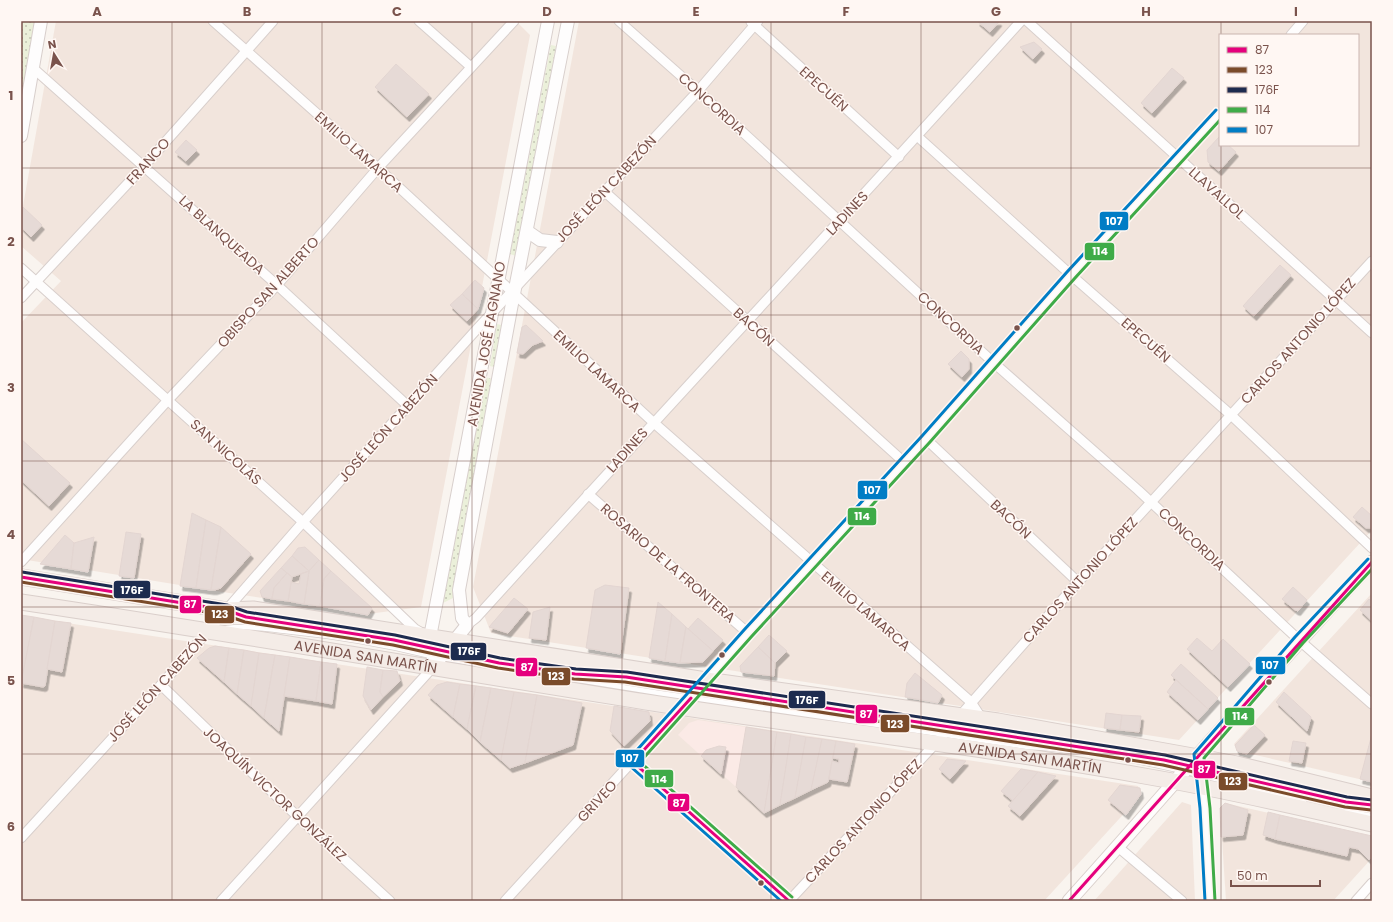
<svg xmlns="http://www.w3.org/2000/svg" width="1393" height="922" font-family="Poppins,sans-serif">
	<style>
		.residential { fill: #f2e5dd; fill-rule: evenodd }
		.commercial { fill: #fbeae6 }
		.green { fill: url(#green-dots) }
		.building { fill: #e6dad6; stroke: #e3d5d1; filter: url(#shadow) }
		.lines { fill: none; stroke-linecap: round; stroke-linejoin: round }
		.service-casing { stroke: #d8cfcc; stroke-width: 6 }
		.minor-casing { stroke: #d8cfcc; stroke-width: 11 }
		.tertiary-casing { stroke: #d8cfcc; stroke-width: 14 }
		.secondary-casing { stroke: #dad0cc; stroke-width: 15 }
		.primary-casing { stroke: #dacfcb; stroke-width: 17 }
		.service { stroke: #fefdfd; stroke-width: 4.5 }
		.minor { stroke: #fefdfd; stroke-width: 9 }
		.tertiary { stroke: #fefdfd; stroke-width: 12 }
		.secondary { stroke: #fefdfd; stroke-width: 13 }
		.primary { stroke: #f4ece7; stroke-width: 15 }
		.bus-1-casing { stroke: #fff7f3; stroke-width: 6 }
		.bus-2-casing { stroke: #fff7f3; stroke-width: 6 }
		.bus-3-casing { stroke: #fff7f3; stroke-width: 6 }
		.bus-4-casing { stroke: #fff7f3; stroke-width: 6 }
		.bus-5-casing { stroke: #fff7f3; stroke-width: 6 }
		.bus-1 { stroke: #e5007d; stroke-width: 3 }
		.bus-2 { stroke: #7a4b2a; stroke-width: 3 }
		.bus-3 { stroke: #1d2b4f; stroke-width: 3 }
		.bus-4 { stroke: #3fab48; stroke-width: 3 }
		.bus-5 { stroke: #007dc5; stroke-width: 3 }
		.grid { fill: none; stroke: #7a534c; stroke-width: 1; stroke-opacity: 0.55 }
		.bus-dot { fill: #7a534c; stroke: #fff7f3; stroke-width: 1.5 }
		.labels { text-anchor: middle; stroke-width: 3; stroke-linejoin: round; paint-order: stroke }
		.street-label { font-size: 14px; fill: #7a534c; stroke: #fff7f3 }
		.line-badge { stroke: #fff7f3; stroke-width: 1.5 }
		.badge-label { font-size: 11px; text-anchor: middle; font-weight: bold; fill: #fff }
		.neatline { fill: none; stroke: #7a534c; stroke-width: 1.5 }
		.grid-label { font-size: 13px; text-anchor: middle; font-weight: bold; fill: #7a534c }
	</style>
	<defs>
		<pattern id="green-dots" width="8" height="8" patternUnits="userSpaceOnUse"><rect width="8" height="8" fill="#ebf0da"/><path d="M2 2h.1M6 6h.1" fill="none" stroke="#c3c5b3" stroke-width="1.8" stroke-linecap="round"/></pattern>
		<filter id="shadow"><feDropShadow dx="2.5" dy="4.5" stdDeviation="0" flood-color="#0004"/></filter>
	</defs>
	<rect width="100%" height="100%" fill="#f9f4ef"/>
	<!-- residential -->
	<g class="residential">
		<polygon points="56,21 516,21 530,35 421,607 368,614 216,591 21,559 21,323 61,281 21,246 21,217"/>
		<path d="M579 21H1372V530L1179 740 491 633 473 587ZM1220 35H1358V145H1220Z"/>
		<polygon points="1372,593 1372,782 1238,751 1234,744"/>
		<polygon points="21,616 1138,786 1141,795 1044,901 21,901"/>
		<polygon points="1182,802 1191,805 1195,901 1094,901"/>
		<polygon points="1225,803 1372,837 1372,858 1333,901 1226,901 1220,808"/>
	</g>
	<!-- commercial -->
	<polygon class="commercial" points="698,720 746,727 736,787 678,735 689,723"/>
	<!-- green -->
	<g class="green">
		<polygon points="21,21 35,21 21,100"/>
		<polygon points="551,45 556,46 516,256 510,254"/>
		<polygon points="497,324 501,325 494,367 490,366"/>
		<polygon points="486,377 491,379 453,598 443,603"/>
	</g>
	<!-- building -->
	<g class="building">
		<polygon points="977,21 999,21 999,22 990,32"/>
		<polygon points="1034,42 1042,49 1033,59 1020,47"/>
		<polygon points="396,64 429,94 407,117 375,87"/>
		<polygon points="1172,68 1184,78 1152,113 1141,103"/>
		<polygon points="1219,137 1220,145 1228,145 1236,152 1219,171 1208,162 1207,150"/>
		<polygon points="186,140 197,150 186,161 175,152"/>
		<polygon points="23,207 42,225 31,237 21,227"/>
		<polygon points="1280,265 1291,275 1254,316 1243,306"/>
		<polygon points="475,280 484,288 478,309 462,294"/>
		<polygon points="462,294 478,309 467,321 450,305"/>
		<polygon points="526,325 543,341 533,345 523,354 517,353 522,327"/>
		<polygon points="961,351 969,359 969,369 962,377 948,364"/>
		<polygon points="21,439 70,483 49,506 21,480"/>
		<polygon points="1362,507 1372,516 1372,528 1366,528 1353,517"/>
		<polygon points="192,513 206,520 196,588 180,586"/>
		<polygon points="206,520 221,527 211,590 196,588"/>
		<polygon points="221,527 251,554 221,588 215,590 211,590"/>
		<polygon points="126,532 141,534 134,578 119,576"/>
		<polygon points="65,535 74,543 71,569 40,564"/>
		<polygon points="94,537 88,572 71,569 74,543"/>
		<polygon points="305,547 319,560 309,571 292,556 298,548"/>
		<polygon points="292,556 309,571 292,577 281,568"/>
		<polygon points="319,560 331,571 324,579 320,606 304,604 309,571"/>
		<polygon points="281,568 287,573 274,588 272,599 262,597 260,591"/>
		<polygon points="309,571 304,604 288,601 291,582 299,584 301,574"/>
		<polygon points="331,571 372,608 368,615 320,606 324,579"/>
		<polygon points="287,573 292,577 288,601 272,599 274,588"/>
		<polygon points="605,585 629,588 620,654 586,648 595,590"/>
		<polygon points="1293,587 1307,600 1298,611 1295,610 1282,599"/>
		<polygon points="514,598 528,609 508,633 489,627"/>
		<polygon points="1369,599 1372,602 1372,621 1360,610"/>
		<polygon points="658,602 672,614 665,661 649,658"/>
		<polygon points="550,607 546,640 529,638 533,612"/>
		<polygon points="672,614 686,627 680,663 665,661"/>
		<polygon points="21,615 34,617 24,670 21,669"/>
		<polygon points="34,617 55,621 45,686 43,687 21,683"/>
		<polygon points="698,618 723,640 713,651 688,629"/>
		<polygon points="55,621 71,623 62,672 47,669"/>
		<polygon points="686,627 713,651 703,662 680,663"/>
		<polygon points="769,635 787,651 775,663 758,647"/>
		<polygon points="1197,638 1212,651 1223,639 1250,664 1228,687 1187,649"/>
		<polygon points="215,646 229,648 224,682 197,658 209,648"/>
		<polygon points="758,647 775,663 774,676 741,672 740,666"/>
		<polygon points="229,648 244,650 237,694 224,682"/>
		<polygon points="244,650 259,653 251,706 237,694"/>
		<polygon points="259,653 275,655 264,718 251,706"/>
		<polygon points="275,655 290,657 279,731 264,718"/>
		<polygon points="290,657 321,662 316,701 284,696"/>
		<polygon points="321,662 337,664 332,704 316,701"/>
		<polygon points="1181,664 1218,698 1208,709 1171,675"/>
		<polygon points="367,667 383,670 380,692 383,697 371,710 363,696"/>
		<polygon points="383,670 397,671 400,681 383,697 380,692"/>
		<polygon points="915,673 942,695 938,703 905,697 907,683"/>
		<polygon points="1176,680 1208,709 1198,720 1167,692"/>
		<polygon points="447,682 460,684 453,717 428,695 437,685"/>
		<polygon points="460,684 476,686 467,729 453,717"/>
		<polygon points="476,686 491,688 480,742 467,729"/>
		<polygon points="491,688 514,692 501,760 480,742"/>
		<polygon points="514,692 537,695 525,763 510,768 501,760"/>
		<polygon points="1284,692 1311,717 1307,731 1276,702"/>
		<polygon points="537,695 582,703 573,745 525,763"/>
		<polygon points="614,706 649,712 650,721 624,746 610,731"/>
		<polygon points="1106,713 1122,715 1120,730 1104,728"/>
		<polygon points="1122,715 1141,716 1139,732 1120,730"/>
		<polygon points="1254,725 1265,735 1247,754 1237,751 1235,745"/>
		<polygon points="746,727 777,732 764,813 736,787"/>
		<polygon points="777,732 791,734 780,805 764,813"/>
		<polygon points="791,734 806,737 795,798 780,805"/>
		<polygon points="1372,734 1372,782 1360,779"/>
		<polygon points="806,737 822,739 811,790 795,798"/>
		<polygon points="822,739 836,741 828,782 811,790"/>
		<polygon points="836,741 855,744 847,782 829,779 832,761 839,763 839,759 833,758"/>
		<polygon points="1293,741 1306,743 1302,763 1289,761"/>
		<polygon points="719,746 726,747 721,774 701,756 706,750"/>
		<polygon points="947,759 966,761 950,779 939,769"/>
		<polygon points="1021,769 1038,772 1013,801 1001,791"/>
		<polygon points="1038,772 1056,776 1020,816 1008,806"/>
		<polygon points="1120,785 1140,788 1141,794 1126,815 1108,800"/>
		<polygon points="1225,803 1248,810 1243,835 1221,837 1220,808"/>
		<polygon points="1268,812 1280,815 1275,839 1263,835"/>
		<polygon points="1280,815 1372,836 1372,857 1369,860 1358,849 1349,847 1347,856 1275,839"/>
	</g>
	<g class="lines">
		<!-- service casing -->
		<g class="service-casing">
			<g id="service">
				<polyline points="239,615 246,617 394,640 499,663 575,674 626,677 985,731 1187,765"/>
				<path d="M227 628C246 625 266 629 285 631 334 636 383 644 431 656"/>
				<path d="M442 658 659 693 1028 747C1122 752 1213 779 1304 801"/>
				<polyline points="1202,769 1346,802 1372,805"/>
				<polyline points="1346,811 1372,816"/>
			</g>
		</g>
		<!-- minor casing -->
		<g class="minor-casing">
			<g id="minor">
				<polyline points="213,21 378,168 653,422 971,702 982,719"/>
				<polyline points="419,21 471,67"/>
				<polyline points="619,21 698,91 994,363 1138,490 1299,640 1372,704"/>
				<polyline points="1027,21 1372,333"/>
				<polyline points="751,22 899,157"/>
				<polyline points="1291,35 1303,21"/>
				<polyline points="33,68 277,285 408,406"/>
				<polyline points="917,136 1071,275 1231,415 1372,548"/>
				<polyline points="604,191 905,463"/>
				<polyline points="21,268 303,522 415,629 422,633"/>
				<polyline points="21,298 144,166 273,21"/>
				<polyline points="926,439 1078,582"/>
				<polyline points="588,494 748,633"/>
				<polyline points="21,562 168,400 277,285 378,168 514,21"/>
				<path d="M467 625 476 618C657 418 841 221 1021 21"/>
				<polyline points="161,685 297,816 390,901"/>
				<polyline points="633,762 789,901"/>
				<polyline points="21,838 161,685 303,522 477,329 698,91 758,21"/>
				<polyline points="1118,847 1182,901"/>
				<polyline points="221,901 434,666"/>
				<polyline points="505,901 926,439 1071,275 1220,113"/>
				<polyline points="789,901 936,743 1078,582 1372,261"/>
				<polyline points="1356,901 1372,883"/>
			</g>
		</g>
		<!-- tertiary casing -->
		<g class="tertiary-casing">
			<g id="tertiary">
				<polyline points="21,136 41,21"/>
				<polyline points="527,231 540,240 557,242"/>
				<polyline points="434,666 467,625 462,618 459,590 511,309 568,21"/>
				<polyline points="434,666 430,637 548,21"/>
				<polyline points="1199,756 1205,808 1210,901"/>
			</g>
		</g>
		<!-- secondary casing -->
		<g class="secondary-casing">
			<path id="secondary" d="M1069 901C1171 788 1269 672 1372 562"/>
		</g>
		<!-- primary casing -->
		<g class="primary-casing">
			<g id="primary">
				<polyline points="21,577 226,610 253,609 706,680 998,721 1237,764 1372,797"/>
				<path id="s1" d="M21 602C230 633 438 669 646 702 814 728 983 747 1150 777 1225 790 1298 807 1372 824"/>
			</g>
		</g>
		<!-- service -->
		<use href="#service" class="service"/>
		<!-- minor -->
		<use href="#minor" class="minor"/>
		<!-- tertiary -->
		<use href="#tertiary" class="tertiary"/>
		<!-- secondary -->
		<use href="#secondary" class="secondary"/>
		<!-- primary -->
		<use href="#primary" class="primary"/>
		<!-- bus-1 casing -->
		<g class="bus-1-casing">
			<g id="bus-1">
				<polyline points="21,577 226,610 246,617 394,640 499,663 575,674 626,677 1164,760 1346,802 1372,805"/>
				<polyline points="691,698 633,762 789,901"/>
				<polyline points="1069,901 1372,562"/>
			</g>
		</g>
		<!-- bus-2 casing -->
		<g class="bus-2-casing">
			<polyline id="bus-2" points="21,582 225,615 245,622 393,645 498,668 574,679 625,682 1163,765 1345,807 1371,810"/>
		</g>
		<!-- bus-3 casing -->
		<g class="bus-3-casing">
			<polyline id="bus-3" points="22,572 227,605 247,612 395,635 500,658 576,669 627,672 1165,755 1347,797 1372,800"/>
		</g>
		<!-- bus-4 casing -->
		<g class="bus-4-casing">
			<g id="bus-4">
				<polyline points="792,897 640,762 752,636 930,442 1075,278 1220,120"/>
				<polyline points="1215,901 1210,808 1204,758 1303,643 1372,569"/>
			</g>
		</g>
		<!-- bus-5 casing -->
		<g class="bus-5-casing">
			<g id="bus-5">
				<polyline points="781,901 630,766 629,759 744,630 922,436 1067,272 1216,110"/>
				<polyline points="1205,901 1200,808 1194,754 1295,637 1368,559"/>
			</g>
		</g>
		<!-- bus-1 -->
		<use href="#bus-1" class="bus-1"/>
		<!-- bus-2 -->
		<use href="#bus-2" class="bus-2"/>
		<!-- bus-3 -->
		<use href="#bus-3" class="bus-3"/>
		<!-- bus-4 -->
		<use href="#bus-4" class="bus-4"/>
		<!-- bus-5 -->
		<use href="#bus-5" class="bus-5"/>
	</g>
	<!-- grid -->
	<path class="grid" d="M172 21V901M322 21V901M472 21V901M622 21V901M771 21V901M921 21V901M1071 21V901M1221 21V35M1221 145V901M21 168H1372M21 315H1372M21 461H1372M21 607H1372M21 754H1372"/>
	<!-- markers -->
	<g class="bus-dot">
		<circle cx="1017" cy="328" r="3.5"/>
		<circle cx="368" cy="641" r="3.5"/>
		<circle cx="722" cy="655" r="3.5"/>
		<circle cx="1269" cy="682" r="3.5"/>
		<circle cx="1128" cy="760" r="3.5"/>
		<circle cx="761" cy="883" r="3.5"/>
	</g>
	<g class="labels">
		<!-- street labels -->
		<g class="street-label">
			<text transform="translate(824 89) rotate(42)" y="5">EPECUÉN</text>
			<text transform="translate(712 104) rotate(42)" y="5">CONCORDIA</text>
			<text transform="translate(359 152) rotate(42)" y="5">EMILIO LAMARCA</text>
			<text transform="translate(148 161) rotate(-48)" y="5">FRANCO</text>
			<text transform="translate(606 189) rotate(-47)" y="5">JOSÉ LEÓN CABEZÓN</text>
			<text transform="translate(1217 193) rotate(42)" y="5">LLAVALLOL</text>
			<text transform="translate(847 213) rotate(-47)" y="5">LADINES</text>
			<text transform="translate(222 235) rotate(42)" y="5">LA BLANQUEADA</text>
			<text transform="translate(268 292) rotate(-48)" y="5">OBISPO SAN ALBERTO</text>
			<text transform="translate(951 323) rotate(43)" y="5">CONCORDIA</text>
			<text transform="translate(754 327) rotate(42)" y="5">BACÓN</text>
			<text transform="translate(1146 340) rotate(41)" y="5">EPECUÉN</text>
			<text transform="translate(1298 341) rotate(-48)" y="5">CARLOS ANTONIO LÓPEZ</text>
			<text transform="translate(486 344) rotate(-80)" y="5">AVENIDA JOSÉ FAGNANO</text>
			<text transform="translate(597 371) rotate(43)" y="5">EMILIO LAMARCA</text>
			<text transform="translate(388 428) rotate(-48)" y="5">JOSÉ LEÓN CABEZÓN</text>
			<text transform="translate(627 450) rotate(-48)" y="5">LADINES</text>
			<text transform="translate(226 452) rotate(42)" y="5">SAN NICOLÁS</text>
			<text transform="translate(1011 519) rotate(43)" y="5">BACÓN</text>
			<text transform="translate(1192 539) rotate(43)" y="5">CONCORDIA</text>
			<text transform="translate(668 563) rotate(41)" y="5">ROSARIO DE LA FRONTERA</text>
			<text transform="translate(1080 580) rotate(-48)" y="5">CARLOS ANTONIO LÓPEZ</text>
			<text transform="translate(866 611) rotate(41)" y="5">EMILIO LAMARCA</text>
			<text dy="5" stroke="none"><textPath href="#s1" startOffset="349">AVENIDA SAN MARTÍN</textPath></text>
			<text transform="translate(157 688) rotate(-48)" y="5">JOSÉ LEÓN CABEZÓN</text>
			<text dy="5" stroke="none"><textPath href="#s1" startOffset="1021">AVENIDA SAN MARTÍN</textPath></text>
			<text transform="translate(275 794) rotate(43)" y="5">JOAQUÍN VICTOR GONZÁLEZ</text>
			<text transform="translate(597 801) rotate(-47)" y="5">GRIVEO</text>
			<text transform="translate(863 821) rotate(-47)" y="5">CARLOS ANTONIO LÓPEZ</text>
		</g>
	</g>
	<g class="line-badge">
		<rect x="1099" y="211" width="30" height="20" rx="4" fill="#007dc5"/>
		<rect x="1084" y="242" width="31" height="19" rx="4" fill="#3fab48"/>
		<rect x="857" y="480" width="31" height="20" rx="4" fill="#007dc5"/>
		<rect x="847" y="507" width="30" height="19" rx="4" fill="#3fab48"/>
		<rect x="113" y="580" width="38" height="19" rx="4" fill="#1d2b4f"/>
		<rect x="179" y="595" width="23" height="19" rx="4" fill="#e5007d"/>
		<rect x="204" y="605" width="31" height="19" rx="4" fill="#7a4b2a"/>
		<rect x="450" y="642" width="37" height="19" rx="4" fill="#1d2b4f"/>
		<rect x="1255" y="656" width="31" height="19" rx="4" fill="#007dc5"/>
		<rect x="515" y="657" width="23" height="20" rx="4" fill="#e5007d"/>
		<rect x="541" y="667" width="30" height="19" rx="4" fill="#7a4b2a"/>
		<rect x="788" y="690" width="38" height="19" rx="4" fill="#1d2b4f"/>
		<rect x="855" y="704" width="23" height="20" rx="4" fill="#e5007d"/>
		<rect x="1224" y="707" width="31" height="19" rx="4" fill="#3fab48"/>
		<rect x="880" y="714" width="30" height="19" rx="4" fill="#7a4b2a"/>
		<rect x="615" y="749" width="30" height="19" rx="4" fill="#007dc5"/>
		<rect x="1193" y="760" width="23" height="19" rx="4" fill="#e5007d"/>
		<rect x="644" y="769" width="30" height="19" rx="4" fill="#3fab48"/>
		<rect x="1218" y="772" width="30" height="19" rx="4" fill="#7a4b2a"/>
		<rect x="667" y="793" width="23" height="19" rx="4" fill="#e5007d"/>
	</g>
	<g class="badge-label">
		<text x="1114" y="225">107</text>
		<text x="1100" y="255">114</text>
		<text x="872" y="494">107</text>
		<text x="862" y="520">114</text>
		<text x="132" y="594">176F</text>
		<text x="190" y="608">87</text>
		<text x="220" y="618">123</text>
		<text x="469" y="655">176F</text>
		<text x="1270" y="669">107</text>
		<text x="527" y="671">87</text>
		<text x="556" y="680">123</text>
		<text x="807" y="704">176F</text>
		<text x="866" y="718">87</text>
		<text x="1240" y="720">114</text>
		<text x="895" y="728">123</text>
		<text x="630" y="762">107</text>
		<text x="1204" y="773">87</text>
		<text x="659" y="783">114</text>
		<text x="1233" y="785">123</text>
		<text x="679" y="807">87</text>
	</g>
	<!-- border -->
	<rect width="1393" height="922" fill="none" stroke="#fff7f3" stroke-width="44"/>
	<!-- legend -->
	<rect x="1219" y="34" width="140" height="112" fill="#fff7f3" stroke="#cab5b0"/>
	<rect x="1227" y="47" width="20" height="6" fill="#e5007d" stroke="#cab5b0"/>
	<text x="1255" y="54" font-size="12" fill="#7a534c">87</text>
	<rect x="1227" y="67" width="20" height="6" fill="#7a4b2a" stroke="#cab5b0"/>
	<text x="1255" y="74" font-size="12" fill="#7a534c">123</text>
	<rect x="1227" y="87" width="20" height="6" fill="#1d2b4f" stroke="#cab5b0"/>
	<text x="1255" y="94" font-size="12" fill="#7a534c">176F</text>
	<rect x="1227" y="107" width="20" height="6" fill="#3fab48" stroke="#cab5b0"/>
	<text x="1255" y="114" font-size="12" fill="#7a534c">114</text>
	<rect x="1227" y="127" width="20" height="6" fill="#007dc5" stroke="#cab5b0"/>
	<text x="1255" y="134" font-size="12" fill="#7a534c">107</text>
	<!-- north arrow -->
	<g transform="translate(54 54) rotate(349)" stroke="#fff7f3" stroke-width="3" paint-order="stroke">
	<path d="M0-3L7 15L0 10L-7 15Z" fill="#7a534c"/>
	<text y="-6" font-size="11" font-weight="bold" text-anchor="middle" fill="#7a534c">N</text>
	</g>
	<!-- scale -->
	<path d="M1231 880v6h89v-6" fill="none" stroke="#7a534c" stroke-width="2"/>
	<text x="1237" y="880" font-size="12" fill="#7a534c" stroke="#fff7f3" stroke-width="3" paint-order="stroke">50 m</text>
	<rect x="22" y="22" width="1349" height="878" class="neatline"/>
	<g class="grid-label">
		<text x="97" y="16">A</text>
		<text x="247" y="16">B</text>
		<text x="397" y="16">C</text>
		<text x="547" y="16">D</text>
		<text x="696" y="16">E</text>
		<text x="846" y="16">F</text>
		<text x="996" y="16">G</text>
		<text x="1146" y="16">H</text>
		<text x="1296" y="16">I</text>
		<text x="11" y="100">1</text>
		<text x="11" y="246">2</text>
		<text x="11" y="392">3</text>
		<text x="11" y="539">4</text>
		<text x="11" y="685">5</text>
		<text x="11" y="831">6</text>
	</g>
</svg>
